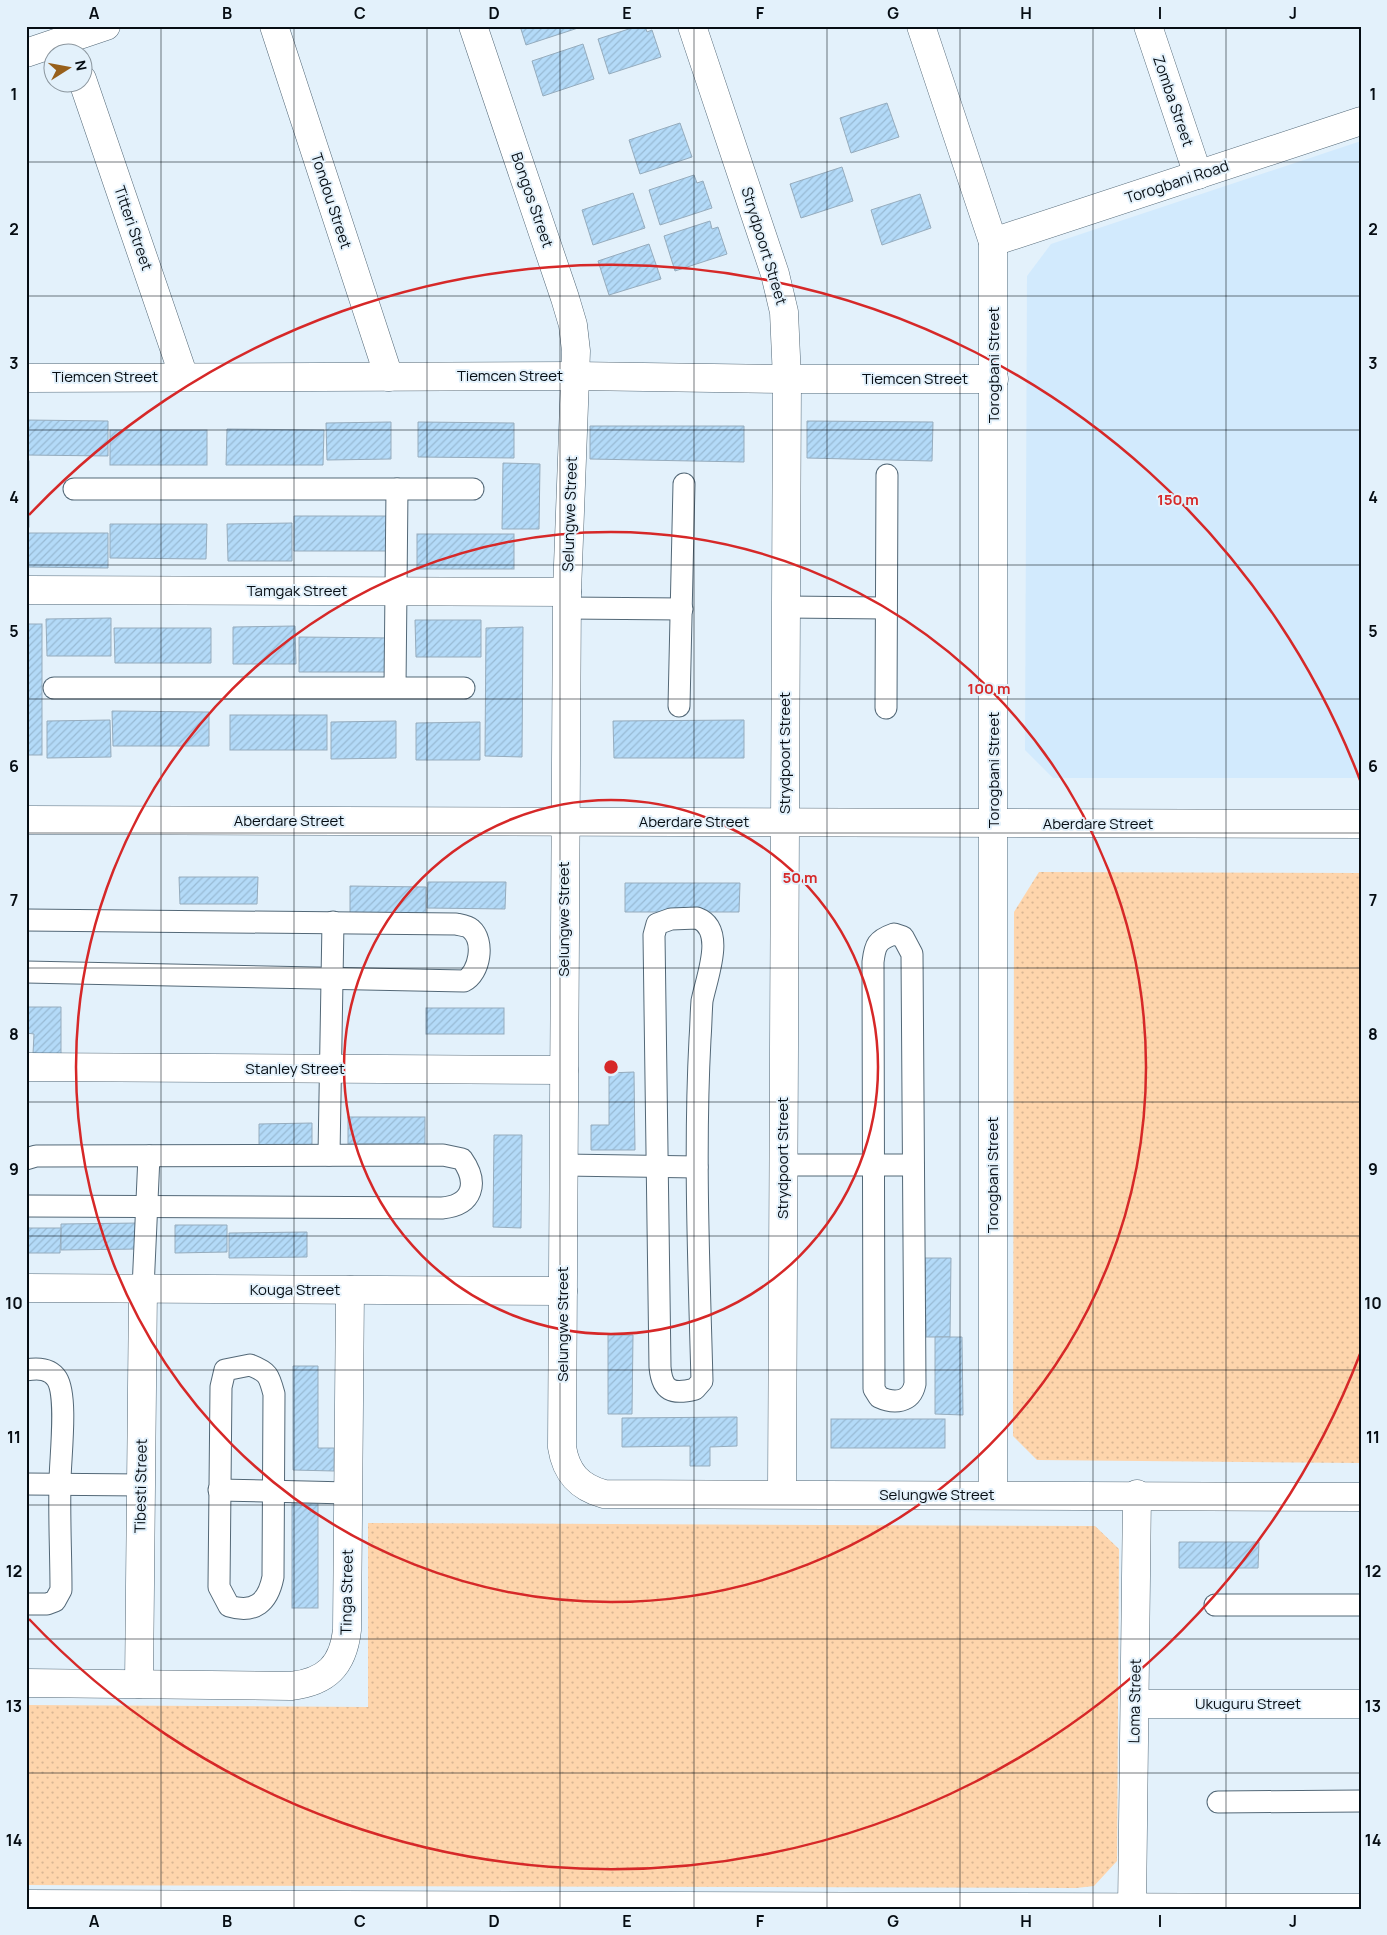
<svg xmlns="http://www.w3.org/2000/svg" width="1387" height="1935" font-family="Manrope,sans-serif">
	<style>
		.built { fill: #d2eafd }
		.grass { fill: url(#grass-dots) }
		.building { fill: url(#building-hatch); stroke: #96acbd }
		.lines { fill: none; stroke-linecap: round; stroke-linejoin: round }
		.service-casing { stroke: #536877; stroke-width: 23 }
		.minor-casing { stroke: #536877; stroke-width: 29 }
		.service { stroke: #fff; stroke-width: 21 }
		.minor { stroke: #fff; stroke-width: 28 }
		.grid { fill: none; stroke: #060d13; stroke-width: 1; stroke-opacity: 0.55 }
		.ring { fill: none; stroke: #d62828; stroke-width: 2.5 }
		.labels { text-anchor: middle; stroke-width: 4; stroke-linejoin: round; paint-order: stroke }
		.street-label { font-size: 15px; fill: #060d13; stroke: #e3f1fb }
		.centre { fill: #d62828; stroke: #e3f1fb; stroke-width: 2.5 }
		.ring-label { font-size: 15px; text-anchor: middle; font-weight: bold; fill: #d62828; stroke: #e3f1fb; stroke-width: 4; stroke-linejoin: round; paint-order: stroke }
		.neatline { fill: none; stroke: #060d13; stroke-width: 2 }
		.grid-label { font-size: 16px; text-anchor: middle; font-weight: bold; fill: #060d13 }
	</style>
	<defs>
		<pattern id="grass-dots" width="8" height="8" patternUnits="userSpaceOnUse" patternTransform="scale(1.25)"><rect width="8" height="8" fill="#fed5ac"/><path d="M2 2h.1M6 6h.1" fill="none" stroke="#d8b693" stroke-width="1.8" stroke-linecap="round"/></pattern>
		<pattern id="building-hatch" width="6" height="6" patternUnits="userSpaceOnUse" patternTransform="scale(1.25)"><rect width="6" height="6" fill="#b3daf8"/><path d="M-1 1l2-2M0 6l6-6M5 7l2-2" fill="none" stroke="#98bad4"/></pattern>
	</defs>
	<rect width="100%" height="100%" fill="#e3f1fb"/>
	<!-- built -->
	<polygon class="built" points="1361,141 1361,778 1053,778 1025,750 1027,276 1051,244"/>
	<!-- grass -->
	<g class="grass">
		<polygon points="1039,872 1361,873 1361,1463 1037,1460 1013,1436 1014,912"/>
		<polygon points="368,1523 1095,1526 1119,1549 1117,1861 1094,1886 1076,1888 26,1885 26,1705 368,1707"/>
	</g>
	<!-- building -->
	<g class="building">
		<polygon points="520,26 577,26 578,28 526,45"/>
		<polygon points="638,26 645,26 647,32 652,30 661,57 609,74 598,39"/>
		<polygon points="583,44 594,79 543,96 532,61"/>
		<polygon points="887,103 899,137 851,153 840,118"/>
		<polygon points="680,123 692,157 640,174 629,140"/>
		<polygon points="842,167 853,201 801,218 790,184"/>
		<polygon points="694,175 697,183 703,181 712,208 660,225 649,190"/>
		<polygon points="633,193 645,228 593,245 582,210"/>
		<polygon points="920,194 931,228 882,245 871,210"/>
		<polygon points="710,221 712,229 718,227 727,254 675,271 664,236"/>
		<polygon points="649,244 661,279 609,295 598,261"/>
		<polygon points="26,420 108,421 108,456 26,455"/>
		<polygon points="807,421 933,422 932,461 807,458"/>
		<polygon points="391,422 391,459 327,460 326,423"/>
		<polygon points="418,422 514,423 514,458 418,457"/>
		<polygon points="590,426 744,426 744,462 590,459"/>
		<polygon points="227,429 324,430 323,465 226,465"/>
		<rect x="110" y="430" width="97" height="35"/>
		<rect x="26" y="461" width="3" height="66"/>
		<polygon points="503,463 540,464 539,529 502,529"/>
		<polygon points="294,516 390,516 391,551 294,551"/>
		<polygon points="292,523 292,561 228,561 227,524"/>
		<polygon points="110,524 207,524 206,559 110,558"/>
		<polygon points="26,533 108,533 108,568 26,567"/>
		<rect x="417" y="534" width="97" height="35"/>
		<polygon points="111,618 111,656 47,656 46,619"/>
		<polygon points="415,620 481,620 481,657 416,657"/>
		<rect x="26" y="624" width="16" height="131"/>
		<polygon points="295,626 296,664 233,664 233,627"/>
		<polygon points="523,627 522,757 485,756 486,628"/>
		<polygon points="114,628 211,628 211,663 115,663"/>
		<polygon points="299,637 395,638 395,672 299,672"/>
		<polygon points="112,711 209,712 209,746 113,746"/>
		<rect x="230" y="715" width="97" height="35"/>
		<polygon points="110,720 111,757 47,758 47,721"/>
		<polygon points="744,720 744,758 614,758 613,721"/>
		<polygon points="396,721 396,758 331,759 331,722"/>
		<polygon points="480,722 480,760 416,760 416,723"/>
		<polygon points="179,877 258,877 257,904 180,904"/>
		<polygon points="428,882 506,882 505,909 427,908"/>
		<polygon points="625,883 740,883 739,912 625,912"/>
		<polygon points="350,886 426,887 426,913 350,913"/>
		<polygon points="26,1007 61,1007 61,1054 33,1054 34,1034 26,1033"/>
		<rect x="426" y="1008" width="78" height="26"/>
		<polygon points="634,1072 635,1150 591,1150 591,1125 609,1125 609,1073"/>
		<rect x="348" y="1117" width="77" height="27"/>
		<polygon points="312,1123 312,1149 259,1149 259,1124"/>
		<polygon points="494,1135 522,1135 521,1228 493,1227"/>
		<polygon points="139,1223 140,1249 61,1250 61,1224"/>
		<polygon points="175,1225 227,1225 227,1252 175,1253"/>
		<polygon points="26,1228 61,1228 60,1253 26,1253"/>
		<polygon points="307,1232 307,1257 229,1258 229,1233"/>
		<polygon points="925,1258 951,1258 950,1337 926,1337"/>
		<polygon points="608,1335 633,1335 632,1414 608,1414"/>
		<polygon points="935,1337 962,1337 963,1415 935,1414"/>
		<polygon points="293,1366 318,1366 318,1448 334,1448 334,1471 293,1470"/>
		<polygon points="737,1417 737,1446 710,1447 710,1466 690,1466 690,1446 622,1447 622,1418"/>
		<rect x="831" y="1419" width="114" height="29"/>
		<rect x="292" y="1503" width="26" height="105"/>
		<polygon points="1179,1542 1259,1542 1258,1568 1179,1568"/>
	</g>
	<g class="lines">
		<!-- service casing -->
		<g class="service-casing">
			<g id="service">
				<polyline points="74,489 473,489"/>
				<polyline points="786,607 886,608"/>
				<polyline points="567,608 682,609"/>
				<polyline points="395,687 397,489"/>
				<polyline points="54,688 464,688"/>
				<polyline points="679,706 684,484"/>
				<polyline points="886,708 887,475"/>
				<path d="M697 918C727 929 706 979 702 1001 701 1013 701 1026 700 1039 694 1153 699 1267 702 1381L695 1389C672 1395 662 1391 660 1367L654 935 657 924 671 919Z"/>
				<path d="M26 920 456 924C461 925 468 926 471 929 485 941 480 973 464 981L26 972"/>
				<path d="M894 934 903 937 912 954 915 1384C911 1403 894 1404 879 1397L874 1389 873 962C875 945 877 940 894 934Z"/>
				<polyline points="329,1155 333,922"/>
				<path d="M26 1159 36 1156 443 1155 462 1159C479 1183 473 1205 442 1208L26 1206"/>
				<polyline points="564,1165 697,1167"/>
				<polyline points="784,1165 913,1165"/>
				<polyline points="143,1289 149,1156"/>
				<path d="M250 1365C268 1372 269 1375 274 1394L273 1577C268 1602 255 1614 229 1606L219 1587 221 1387 225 1370Z"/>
				<path d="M26 1370C38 1368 50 1368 57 1379 68 1397 60 1459 60 1482 59 1518 61 1554 61 1590L55 1601 47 1604H26"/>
				<polyline points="26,1484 142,1485"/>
				<polyline points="219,1490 348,1493"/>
				<polyline points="1215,1605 1361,1605"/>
				<polyline points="1218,1802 1361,1801"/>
			</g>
		</g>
		<!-- minor casing -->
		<g class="minor-casing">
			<g id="minor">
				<polyline points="274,26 389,377"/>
				<path d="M473 26 565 298 573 325 576 351 567 592 562 1447C566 1473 579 1487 604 1494L1361 1497"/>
				<polyline points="692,26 775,274 784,312 787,379 782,1494"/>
				<polyline points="921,26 993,242 993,1495"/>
				<polyline points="1148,26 1198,175"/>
				<polyline points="26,53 106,26"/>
				<polyline points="82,79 184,377"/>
				<polyline points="993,242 1361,121"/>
				<polyline points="26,378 576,376 787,379 994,379"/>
				<polyline points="26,590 567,592"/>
				<polyline points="26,820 1361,824"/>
				<polyline points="26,1067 564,1070"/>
				<polyline points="26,1288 563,1291"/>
				<path d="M26 1683 291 1686C326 1682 343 1666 347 1630L350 1290"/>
				<polyline points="139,1684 143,1289"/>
				<polyline points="1135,1704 1361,1704"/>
				<polyline points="26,1904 1361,1908"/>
				<polyline points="1132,1909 1137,1494"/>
			</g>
		</g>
		<!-- service -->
		<use href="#service" class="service"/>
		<!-- minor -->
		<use href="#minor" class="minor"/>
	</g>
	<!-- grid -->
	<path class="grid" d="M161 26V1909M294 26V1909M427 26V1909M560 26V1909M694 26V1909M827 26V1909M960 26V1909M1093 26V1909M1226 26V1909M26 162H1361M26 296H1361M26 430H1361M26 565H1361M26 699H1361M26 833H1361M26 968H1361M26 1102H1361M26 1236H1361M26 1370H1361M26 1505H1361M26 1639H1361M26 1773H1361"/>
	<!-- distance rings -->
	<g class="ring">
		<circle cx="611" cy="1067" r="267"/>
		<circle cx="611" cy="1067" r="535"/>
		<path d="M1360 1354A802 802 0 0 1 29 1619M29 515A802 802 0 0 1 1360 780"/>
	</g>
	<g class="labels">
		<!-- street labels -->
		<g class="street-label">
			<text transform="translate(1173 101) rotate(71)" y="5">Zomba Street</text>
			<text transform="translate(1177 182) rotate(-18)" y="5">Torogbani Road</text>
			<text transform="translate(532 200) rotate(71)" y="5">Bongos Street</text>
			<text transform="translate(331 201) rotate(72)" y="5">Tondou Street</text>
			<text transform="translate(133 228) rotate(71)" y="5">Titteri Street</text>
			<text transform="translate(764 246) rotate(73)" y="5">Strydpoort Street</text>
			<text transform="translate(994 365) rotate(-90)" y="5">Torogbani Street</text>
			<text x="510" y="381">Tiemcen Street</text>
			<text x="105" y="382">Tiemcen Street</text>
			<text x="915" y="384">Tiemcen Street</text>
			<text transform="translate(570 514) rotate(-88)" y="5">Selungwe Street</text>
			<text x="297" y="596">Tamgak Street</text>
			<text transform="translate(785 753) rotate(-90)" y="5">Strydpoort Street</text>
			<text transform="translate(994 770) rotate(-90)" y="5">Torogbani Street</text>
			<text x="289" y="826">Aberdare Street</text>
			<text x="694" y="827">Aberdare Street</text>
			<text x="1098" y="829">Aberdare Street</text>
			<text transform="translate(564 919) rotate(-90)" y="5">Selungwe Street</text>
			<text x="295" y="1074">Stanley Street</text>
			<text transform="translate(783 1158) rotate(-90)" y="5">Strydpoort Street</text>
			<text transform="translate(993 1175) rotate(-90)" y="5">Torogbani Street</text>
			<text x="295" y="1295">Kouga Street</text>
			<text transform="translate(563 1324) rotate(-90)" y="5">Selungwe Street</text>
			<text transform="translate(141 1486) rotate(-89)" y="5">Tibesti Street</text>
			<text x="937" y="1500">Selungwe Street</text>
			<text transform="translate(347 1592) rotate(-89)" y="5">Tinga Street</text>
			<text transform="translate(1135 1701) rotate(-89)" y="5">Loma Street</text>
			<text x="1248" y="1709">Ukuguru Street</text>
		</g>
	</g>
	<circle cx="611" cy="1067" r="8" class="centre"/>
	<g class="ring-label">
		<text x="1178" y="505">150 m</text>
		<text x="989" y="694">100 m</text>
		<text x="800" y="883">50 m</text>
	</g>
	<!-- border -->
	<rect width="1387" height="1935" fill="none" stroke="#e3f1fb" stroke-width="55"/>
	<!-- north arrow -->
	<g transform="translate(68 68) rotate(79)"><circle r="24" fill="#e3f1fb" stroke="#8b969e"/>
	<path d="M0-4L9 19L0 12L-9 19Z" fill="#98601b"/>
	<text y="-8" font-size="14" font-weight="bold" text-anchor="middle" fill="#060d13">N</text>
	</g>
	<rect x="28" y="28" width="1332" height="1880" class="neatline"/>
	<g class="grid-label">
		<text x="94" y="19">A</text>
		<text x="227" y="19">B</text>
		<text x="360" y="19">C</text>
		<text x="494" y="19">D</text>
		<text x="627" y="19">E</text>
		<text x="760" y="19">F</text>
		<text x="893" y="19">G</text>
		<text x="1026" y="19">H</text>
		<text x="1160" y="19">I</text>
		<text x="1293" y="19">J</text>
		<text x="14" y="100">1</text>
		<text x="1373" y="100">1</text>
		<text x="14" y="235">2</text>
		<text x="1373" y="235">2</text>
		<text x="14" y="369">3</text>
		<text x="1373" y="369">3</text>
		<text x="14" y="503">4</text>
		<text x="1373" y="503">4</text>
		<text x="14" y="637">5</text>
		<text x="1373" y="637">5</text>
		<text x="14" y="772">6</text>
		<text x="1373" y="772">6</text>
		<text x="14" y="906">7</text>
		<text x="1373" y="906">7</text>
		<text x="14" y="1040">8</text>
		<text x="1373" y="1040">8</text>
		<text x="14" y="1175">9</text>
		<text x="1373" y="1175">9</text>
		<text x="14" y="1309">10</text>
		<text x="1373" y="1309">10</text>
		<text x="14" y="1443">11</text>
		<text x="1373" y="1443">11</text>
		<text x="14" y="1577">12</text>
		<text x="1373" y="1577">12</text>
		<text x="14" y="1712">13</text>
		<text x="1373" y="1712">13</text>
		<text x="14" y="1846">14</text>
		<text x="1373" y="1846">14</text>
		<text x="94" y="1927">A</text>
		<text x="227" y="1927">B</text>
		<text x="360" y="1927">C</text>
		<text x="494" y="1927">D</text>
		<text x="627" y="1927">E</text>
		<text x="760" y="1927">F</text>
		<text x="893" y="1927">G</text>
		<text x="1026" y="1927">H</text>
		<text x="1160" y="1927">I</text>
		<text x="1293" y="1927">J</text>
	</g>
</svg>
